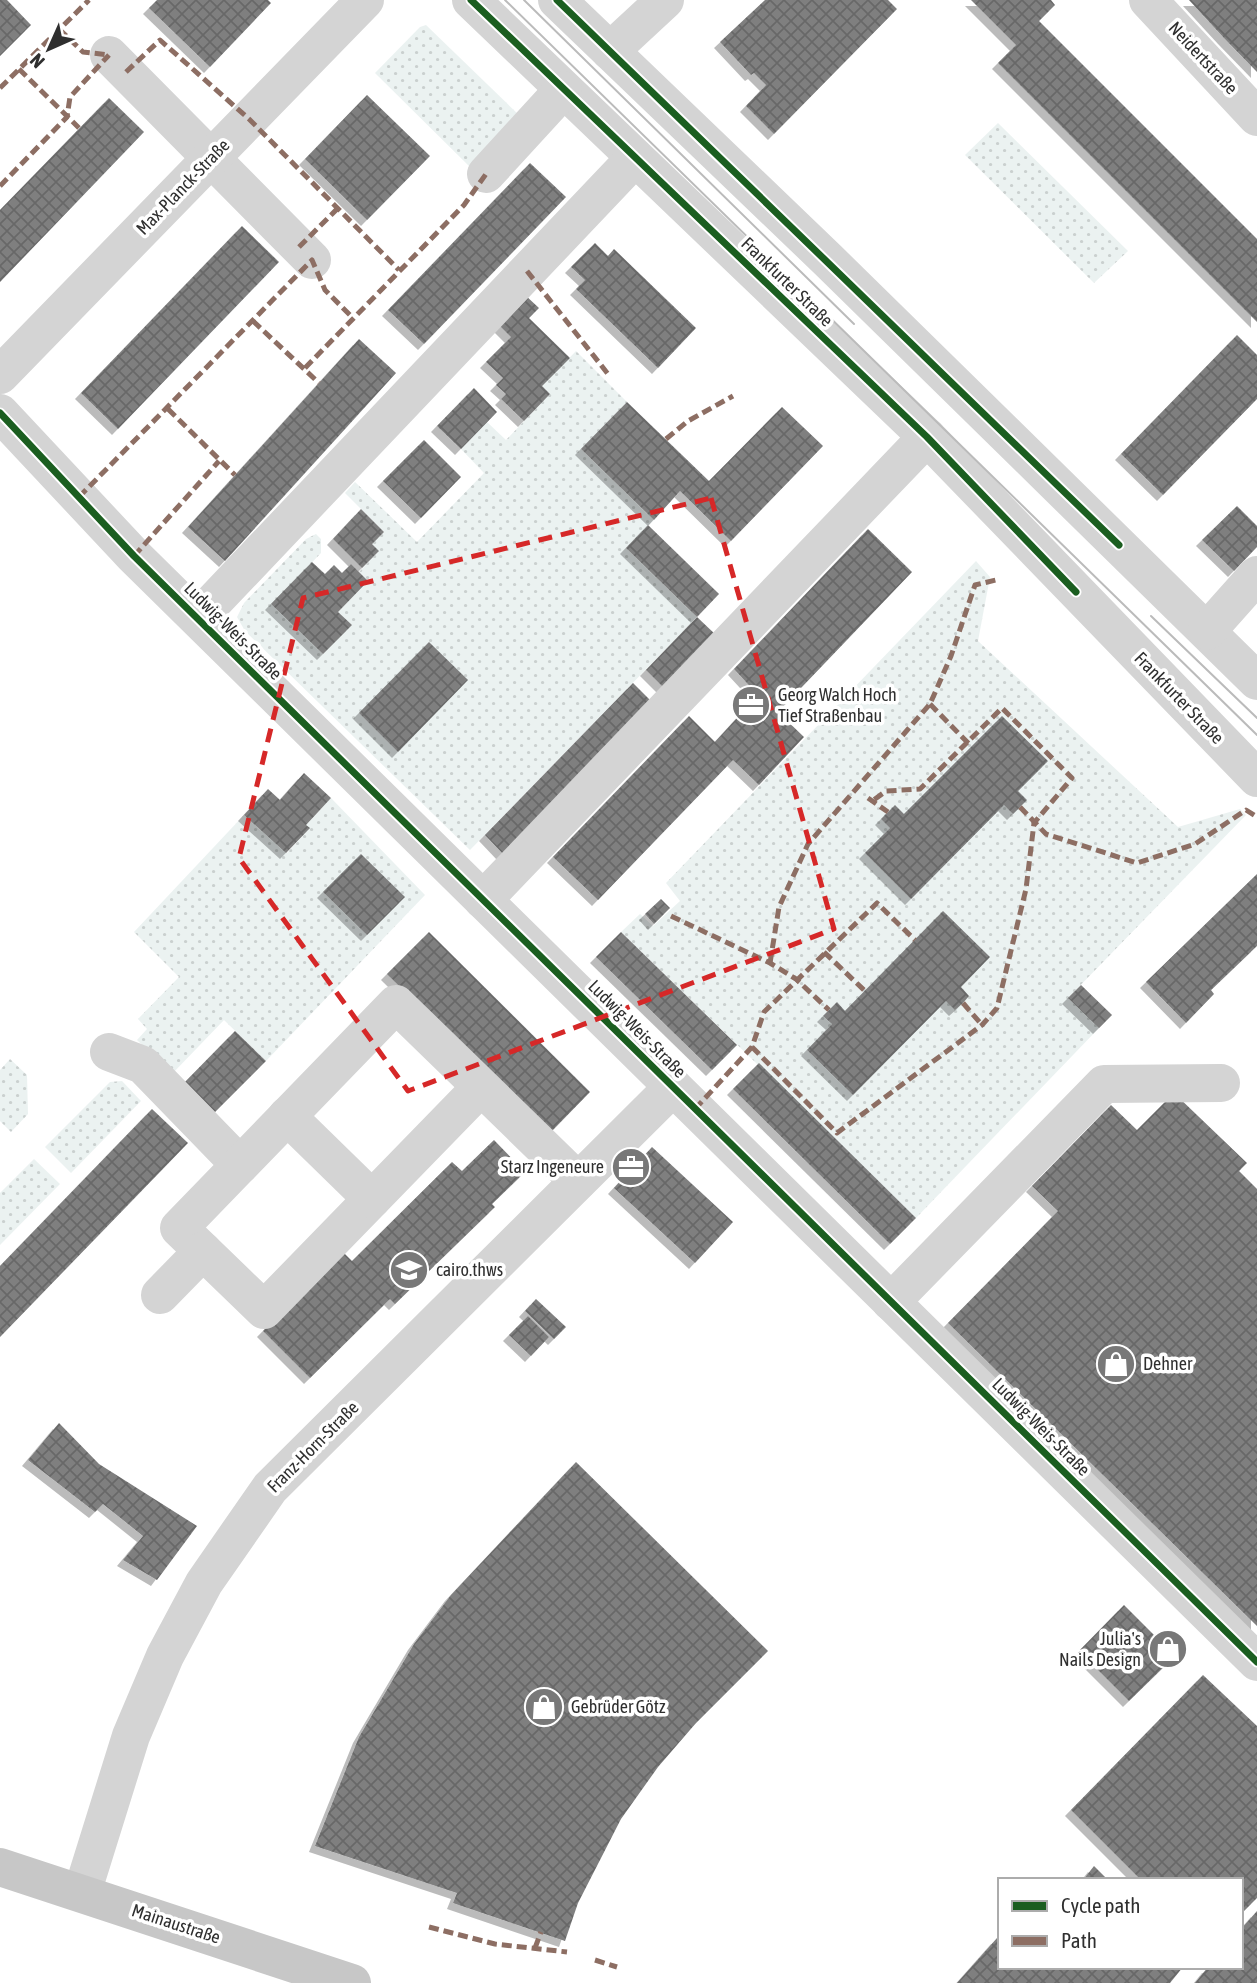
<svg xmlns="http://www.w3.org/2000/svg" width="1257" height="1983" font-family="'Asap Condensed',sans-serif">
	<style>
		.green { fill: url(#green-dots) }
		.building { fill: url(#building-cross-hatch); filter: url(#shadow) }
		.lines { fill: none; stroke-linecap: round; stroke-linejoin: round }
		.minor { stroke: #d4d4d4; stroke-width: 38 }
		.major { stroke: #c7c7c7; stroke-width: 38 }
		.tram { stroke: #bbb; stroke-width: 2 }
		.quiet { stroke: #8d6e63; stroke-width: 5; stroke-dasharray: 10 5; stroke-linecap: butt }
		.cycleway-casing { stroke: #fff; stroke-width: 11 }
		.cycleway { stroke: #1b5e20; stroke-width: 7 }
		.marked { fill: none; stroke: #d62828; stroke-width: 5; stroke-dasharray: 14 9; stroke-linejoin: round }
		.labels { text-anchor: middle; stroke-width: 7; stroke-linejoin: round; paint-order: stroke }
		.street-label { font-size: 18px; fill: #2f2f2f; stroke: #fff }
		.poi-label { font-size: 18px; fill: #2f2f2f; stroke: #fff; text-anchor: start }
	</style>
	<defs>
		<pattern id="green-dots" width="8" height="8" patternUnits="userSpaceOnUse" patternTransform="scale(1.75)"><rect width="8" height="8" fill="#ebf2f1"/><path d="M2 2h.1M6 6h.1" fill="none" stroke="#cad0cf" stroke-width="1.8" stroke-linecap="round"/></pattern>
		<pattern id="building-cross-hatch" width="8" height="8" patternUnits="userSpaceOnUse" patternTransform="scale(1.75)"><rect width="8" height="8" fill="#7f7f7f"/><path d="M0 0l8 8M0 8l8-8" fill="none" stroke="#686868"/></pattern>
		<filter id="shadow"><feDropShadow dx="-6" dy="6" stdDeviation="0" flood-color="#0004"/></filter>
	</defs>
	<rect width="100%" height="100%" fill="#fff"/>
	<!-- green -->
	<g class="green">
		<polygon points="426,25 520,116 472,169 375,73 420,27"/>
		<polygon points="998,123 1128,251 1094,283 965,155"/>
		<polygon points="576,351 627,402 581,449 654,520 626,548 697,617 470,850 245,631 237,617 244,603 306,539 316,534 321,539 321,553 272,604 323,654 351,625 338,612 368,581 359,572 378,552 372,544 384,532 345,493 355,482 417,542 484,473 461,449 487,422 506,440 550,394 542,386"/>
		<polygon points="976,561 990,577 978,641 1178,827 1240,809 1246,815 1069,997 1099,1028 916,1218 621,932 640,914 653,926 680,901 666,883"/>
		<polygon points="331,798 425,895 266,1061 224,1020 172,1074 137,1040 147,1029 138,1019 179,977 134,932 244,815 287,853 309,829 306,825"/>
		<polygon points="10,1059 27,1075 28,1114 11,1132 0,1121 0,1070"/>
		<polygon points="122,1081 141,1101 71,1173 45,1147 110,1082"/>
		<polygon points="34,1159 60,1184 0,1245 0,1193"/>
	</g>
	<!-- building -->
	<g class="building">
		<polygon points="0,0 7,0 31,25 0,56"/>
		<polygon points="157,0 268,0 271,3 210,67 149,8"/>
		<polygon points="765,0 888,0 897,9 774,134 746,106 766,85 754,73 751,75 720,42"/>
		<polygon points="971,0 1051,0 1055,5 1039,21 1257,239 1257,322 998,63 1016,45"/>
		<polygon points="1189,0 1257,0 1257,72 1224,38"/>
		<polygon points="367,95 430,156 367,220 305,159"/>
		<polygon points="109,98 144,132 0,282 0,210"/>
		<polygon points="530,163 566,197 424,344 388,310"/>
		<polygon points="242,226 279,262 118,429 81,393"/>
		<polygon points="595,243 608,256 614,249 696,328 658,368 576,289 585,280 571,267"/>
		<polygon points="525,295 539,308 529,318 570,358 542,386 550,394 524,421 501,399 506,394 496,385 503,378 486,362 511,337 497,323"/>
		<polygon points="1237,335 1257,355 1257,399 1163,495 1121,454"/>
		<polygon points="359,339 396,373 225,561 188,527"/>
		<polygon points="474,388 497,412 461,449 437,426"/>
		<polygon points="627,402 709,481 782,407 823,446 731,541 680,491 654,520 581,449"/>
		<polygon points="424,440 461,477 421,518 383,481"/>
		<polygon points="1237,506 1257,526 1257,547 1234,571 1202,540"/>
		<polygon points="361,509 384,532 372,544 379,551 362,568 333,539"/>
		<polygon points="648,525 719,594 697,617 626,548"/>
		<polygon points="868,529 912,572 778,712 804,737 759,785 733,760 598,900 553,857 689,716 715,742 758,695 734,669"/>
		<polygon points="312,562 325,574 334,565 342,573 351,564 368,581 338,612 352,625 323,654 271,604"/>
		<polygon points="697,617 717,636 665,689 646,670"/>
		<polygon points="429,642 468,680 398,752 359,713"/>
		<polygon points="633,683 652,702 504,855 485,835"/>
		<polygon points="1002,716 1048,761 1018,791 1027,800 1013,814 1004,805 911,899 865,853 890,828 881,819 895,805 904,814"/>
		<polygon points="304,773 331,798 306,825 310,828 286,853 244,815 268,789 280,800"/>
		<polygon points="361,854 405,897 367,935 323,892"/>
		<polygon points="1257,874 1257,946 1211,990 1214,994 1186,1023 1146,982"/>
		<polygon points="661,899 670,908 654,924 645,914"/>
		<polygon points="943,911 990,957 961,987 969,996 963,1003 955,1010 946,1001 853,1095 807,1050 832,1024 823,1016 837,1002 845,1011"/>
		<polygon points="429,932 590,1092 549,1134 387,974"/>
		<polygon points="621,932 737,1045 712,1070 596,957"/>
		<polygon points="1081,985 1112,1015 1099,1028 1068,998"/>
		<polygon points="235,1031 266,1061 215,1112 185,1082"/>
		<polygon points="759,1063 916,1218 890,1244 733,1089"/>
		<polygon points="1174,1093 1247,1163 1239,1171 1257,1189 1257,1626 948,1323 1058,1211 1032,1186 1111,1105 1137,1130"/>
		<polygon points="152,1109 188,1143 0,1337 0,1266"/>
		<polygon points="494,1140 525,1172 492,1204 495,1207 395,1304 390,1299 310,1378 263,1331 342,1251 352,1261 452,1162 462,1171"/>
		<polygon points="652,1147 733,1222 695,1263 614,1188"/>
		<polygon points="536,1299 566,1327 554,1339 525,1311"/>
		<polygon points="528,1316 549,1337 531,1356 509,1335"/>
		<polygon points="59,1423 99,1464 197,1526 157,1580 123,1560 143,1536 103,1504 95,1512 28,1460"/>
		<polygon points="576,1462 768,1651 696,1723 658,1767 621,1819 578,1903 565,1941 453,1903 457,1893 315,1846 359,1737 414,1644 451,1595"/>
		<polygon points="1124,1605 1175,1656 1129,1701 1079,1651"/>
		<polygon points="1203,1675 1257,1726 1257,1898 1241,1914 1241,1880 1141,1880 1071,1810"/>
		<polygon points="1094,1866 1108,1880 1083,1880"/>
		<polygon points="1257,1911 1257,1983 1195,1983 1208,1967 1241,1967 1241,1929"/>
		<polygon points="997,1938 1000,1941 1000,1967 1183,1967 1170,1983 957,1983"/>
	</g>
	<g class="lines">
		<!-- minor -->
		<g class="minor">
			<polyline points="471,0 927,437 1257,778"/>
			<polyline points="557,0 828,260 1257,681"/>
			<polyline points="1148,0 1257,117"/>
			<polyline points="610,51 665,0"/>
			<polyline points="109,55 312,260"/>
			<polyline points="486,174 563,90"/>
			<polyline points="0,375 365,0"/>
			<polyline points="0,413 134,556 1257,1662"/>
			<polyline points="198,618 634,159"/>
			<polyline points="1207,631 1257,575"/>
			<polyline points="483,900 927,437"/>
			<polyline points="109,1052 143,1065 240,1165"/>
			<polyline points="481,1087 264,1310 179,1228 396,1004 578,1181"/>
			<polyline points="287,1116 372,1199"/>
			<polyline points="160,1295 203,1251"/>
			<polyline points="891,1302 1104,1084 1221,1083"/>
			<polyline points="82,1893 131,1736 165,1656 204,1583 270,1488 673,1087"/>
		</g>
		<!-- major -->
		<polyline class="major" points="0,1867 352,1983"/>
		<!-- tram -->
		<g class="tram">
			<polyline points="505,0 1257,735"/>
			<polyline points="524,0 854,324"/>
			<polyline points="1151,616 1257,718"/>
		</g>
		<!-- quiet -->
		<g class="quiet">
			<polyline points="59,29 83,52 109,55"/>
			<polyline points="19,69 79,128"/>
			<polyline points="126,72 160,40 249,119 399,270"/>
			<polyline points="0,88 89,0"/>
			<polyline points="0,186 67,117 70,97 109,55"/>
			<polyline points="299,247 338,208"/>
			<polyline points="527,271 608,374"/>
			<polyline points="253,321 319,383"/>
			<polyline points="305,368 464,205 486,174"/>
			<polyline points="168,409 235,475"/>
			<polyline points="666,439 688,421 733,396"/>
			<polyline points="79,497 312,260 325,290 352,317"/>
			<polyline points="134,556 219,461"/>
			<polyline points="930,704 971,746"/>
			<polyline points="868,798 888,812"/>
			<polyline points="1020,807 1046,834 1137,863 1195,844 1246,810 1257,817"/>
			<polyline points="671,916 770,963 796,979 829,1010"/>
			<polyline points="824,952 865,991"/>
			<polyline points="770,963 779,907 808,844 930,704 951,656 975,585 1000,579"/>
			<polyline points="963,1003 982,1025"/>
			<polyline points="752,1047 837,1133 982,1025 997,1008 1026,889 1034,823 1072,778 1002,708 920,789 886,791 871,802"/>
			<polyline points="695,1109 752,1047 764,1012 877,903 915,940"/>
			<polyline points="429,1927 495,1944 567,1952"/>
			<polyline points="535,1948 541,1932"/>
			<polyline points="595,1960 617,1967"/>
		</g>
		<!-- cycleway casing -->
		<g class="cycleway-casing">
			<g id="cycleway">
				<polyline points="471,0 927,437 1076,592"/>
				<polyline points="557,0 1119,545"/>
				<polyline points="0,413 134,556 1257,1662"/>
			</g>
		</g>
		<!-- cycleway -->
		<use href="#cycleway" class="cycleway"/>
	</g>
	<!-- marked area -->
	<path class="marked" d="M711 498 834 929 408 1091 239 858 303 598Z"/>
	<!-- icons -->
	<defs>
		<g id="office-disc" transform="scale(2.0125)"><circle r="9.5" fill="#787878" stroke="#fff"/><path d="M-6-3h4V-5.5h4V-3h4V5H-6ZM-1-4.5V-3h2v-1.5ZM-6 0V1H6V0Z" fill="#fff"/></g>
		<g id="university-disc" transform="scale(2.0125)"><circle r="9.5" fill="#787878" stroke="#fff"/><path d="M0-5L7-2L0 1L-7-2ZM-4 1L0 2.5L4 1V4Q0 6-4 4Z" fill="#fff"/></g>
		<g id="shop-disc" transform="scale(2.0125)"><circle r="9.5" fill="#787878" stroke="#fff"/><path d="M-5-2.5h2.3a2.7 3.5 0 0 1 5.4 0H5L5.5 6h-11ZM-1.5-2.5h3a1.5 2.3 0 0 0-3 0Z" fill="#fff"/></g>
	</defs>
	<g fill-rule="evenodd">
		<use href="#office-disc" x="751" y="705"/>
		<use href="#office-disc" x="631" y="1167"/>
		<use href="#university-disc" x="409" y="1270"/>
		<use href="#shop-disc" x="1116" y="1364"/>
		<use href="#shop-disc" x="1168" y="1649"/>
		<use href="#shop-disc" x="544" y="1707"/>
	</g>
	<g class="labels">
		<!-- street labels -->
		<g class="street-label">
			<text transform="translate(1203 58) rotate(47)" y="6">Neidertstraße</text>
			<text transform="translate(183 187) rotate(-46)" y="6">Max-Planck-Straße</text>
			<text transform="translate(787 282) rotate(44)" y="6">Frankfurter Straße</text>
			<text transform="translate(233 631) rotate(45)" y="6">Ludwig-Weis-Straße</text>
			<text transform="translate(1179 698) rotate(46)" y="6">Frankfurter Straße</text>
			<text transform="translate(637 1029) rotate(45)" y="6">Ludwig-Weis-Straße</text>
			<text transform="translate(1041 1427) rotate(45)" y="6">Ludwig-Weis-Straße</text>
			<text transform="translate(313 1447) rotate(-45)" y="6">Franz-Horn-Straße</text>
			<text transform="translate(176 1924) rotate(18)" y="6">Mainaustraße</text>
		</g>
		<!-- poi labels -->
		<g class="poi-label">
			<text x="778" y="701">Georg Walch Hoch<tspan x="778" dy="21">Tief Straßenbau</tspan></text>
			<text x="604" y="1173" text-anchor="end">Starz Ingeneure</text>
			<text x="436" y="1276">cairo.thws</text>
			<text x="1143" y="1370">Dehner</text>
			<text x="1141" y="1645" text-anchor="end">Julia's<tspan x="1141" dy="21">Nails Design</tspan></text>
			<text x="571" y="1713">Gebrüder Götz</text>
		</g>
	</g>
	<!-- legend -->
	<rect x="998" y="1878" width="245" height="91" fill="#ffffff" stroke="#acacac" stroke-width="2"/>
	<rect x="1012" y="1901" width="35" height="10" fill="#1b5e20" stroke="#acacac" stroke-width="2"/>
	<text x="1061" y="1913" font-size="21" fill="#2f2f2f">Cycle path</text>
	<rect x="1012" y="1936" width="35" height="10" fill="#8d6e63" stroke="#acacac" stroke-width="2"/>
	<text x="1061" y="1948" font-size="21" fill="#2f2f2f">Path</text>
	<!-- north arrow -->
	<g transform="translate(49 49) rotate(225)" stroke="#ffffff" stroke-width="5" paint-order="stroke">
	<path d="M0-5L12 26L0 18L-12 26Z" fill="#2f2f2f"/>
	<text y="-10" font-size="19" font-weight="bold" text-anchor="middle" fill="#2f2f2f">N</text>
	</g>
</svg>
